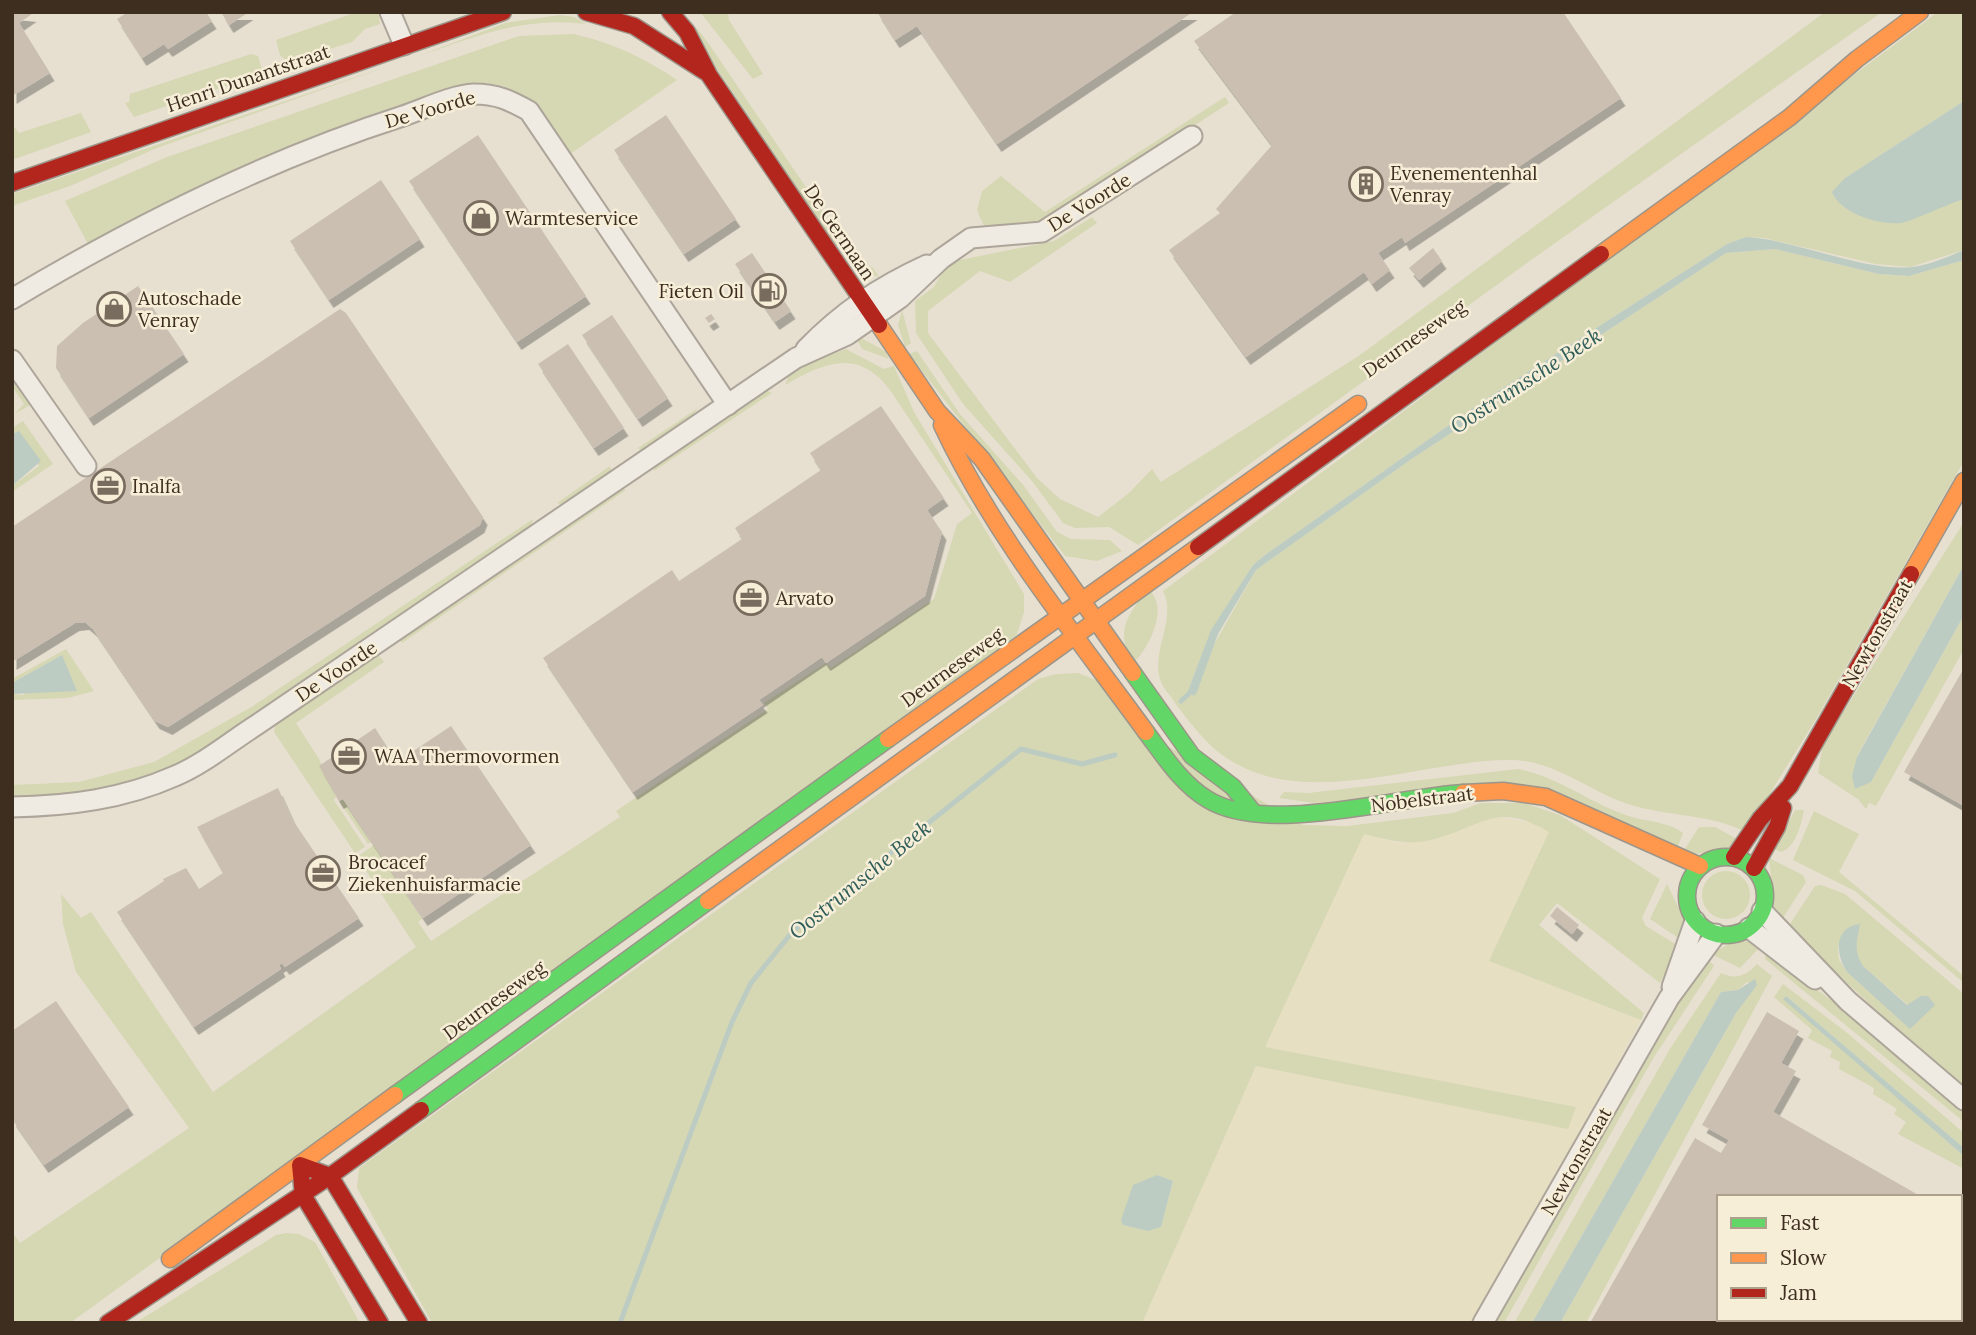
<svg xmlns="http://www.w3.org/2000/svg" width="1976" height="1335" font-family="Lora,serif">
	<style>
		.farmland { fill: #e6dfc2 }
		.green { fill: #d6d7b3; fill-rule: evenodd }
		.water { fill: #bcccc2 }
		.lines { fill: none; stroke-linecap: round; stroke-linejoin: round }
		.stream { stroke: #bcccc2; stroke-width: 5 }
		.building { fill: #cbbfb2; filter: url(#shadow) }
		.street-casing { stroke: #ada599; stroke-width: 23 }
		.fast-casing { stroke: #9c958a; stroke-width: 19 }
		.slow-casing { stroke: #9c958a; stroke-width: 19 }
		.jam-casing { stroke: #9c958a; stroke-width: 19 }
		.street { stroke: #efebe3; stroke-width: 19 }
		.fast { stroke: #63d668; stroke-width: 16 }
		.slow { stroke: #ff974d; stroke-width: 16 }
		.jam { stroke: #b3261e; stroke-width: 16 }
		.labels { text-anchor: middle; stroke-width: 5; stroke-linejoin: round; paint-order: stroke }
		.street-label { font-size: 19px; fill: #3d2e20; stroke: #f7eed8 }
		.poi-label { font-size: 19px; fill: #3d2e20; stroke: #f7eed8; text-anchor: start }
		.water-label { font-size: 21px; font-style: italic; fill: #2f5d5a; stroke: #f7eed8 }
	</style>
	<defs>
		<filter id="shadow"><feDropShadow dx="4.5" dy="8" stdDeviation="0" flood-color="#0004"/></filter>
	</defs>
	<rect width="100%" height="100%" fill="#e7e0d1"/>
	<!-- farmland -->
	<polygon class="farmland" points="1491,816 1534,823 1550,832 1489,961 1641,1020 1474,1323 1142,1323 1256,1066 1568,1128 1576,1107 1264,1047 1364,833 1398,843 1434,840"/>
	<!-- green -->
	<g class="green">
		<polygon points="357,12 378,12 380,24 365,29 352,42 288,62 280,55 276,40"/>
		<polygon points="700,12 728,12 729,20 763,74 753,79"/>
		<polygon points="1825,12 1882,12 1527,263 1138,545 1109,527 1075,528 1063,523 1032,481 963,404 916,333 915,301 934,287 944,269 955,261 1054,241 1092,217 1097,223 1010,282 980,271 928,311 928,333 1037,478 1060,499 1098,517 1129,493 1152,469 1161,482 1360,355"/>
		<path d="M1938 12H1964V101L1845 178 1934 208 1964 199V250L1910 267 1876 264 1764 238 1746 237 1727 244 1483 401 1265 555 1253 565 1212 630 1188 691 1256 570 1410 460 1726 253 1775 249 1879 274 1909 276 1964 260V461L1816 719 1746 832C1708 813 1668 817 1628 804 1588 791 1555 760 1510 760 1421 760 1305 812 1225 757 1202 741 1181 711 1165 689 1144 659 1179 621 1163 591Z"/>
		<path d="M560 15 574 17 586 24C518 17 479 36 416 57L505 23Z"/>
		<polygon points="697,28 709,44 843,242 836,246 692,32"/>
		<path d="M573 34C613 43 643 57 677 80L570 154C551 127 534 94 499 85 464 77 423 97 391 109 286 145 186 191 88 244L65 201 167 157 519 36Z"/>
		<polygon points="251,54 258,56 262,70 259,75 134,117 125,103 129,102 130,94"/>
		<polygon points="400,62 157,148 70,186 12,206 12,194"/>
		<polygon points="1225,97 1229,103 1053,218 1028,227 992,230 983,224 977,210 982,191 1001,176 1045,212"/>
		<polygon points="81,113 91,132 12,160 12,129 15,128 19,133"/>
		<polygon points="851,256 873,268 879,277 855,269 846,259"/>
		<polygon points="902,310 911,343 905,347 898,325"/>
		<polygon points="863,339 885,351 889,359 862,349 857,340"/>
		<path d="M846 349 884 369 894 366 914 412 1024 594V612L1016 637 70 1323H16L12 1317V1232L20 1243 189 1128 76 972 63 924 61 894 81 918 91 912 213 1092 416 947 357 857 374 845 422 919 418 922 431 941 620 817 616 811 768 709 764 703 826 663 831 668 934 599 957 524 972 513 892 393C860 348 827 361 785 385L791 370Z"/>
		<polygon points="917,351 960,414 1024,486 1057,532 1071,539 1110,540 1122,551 1097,561 1065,556 909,354"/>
		<polygon points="12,371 34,403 14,414 24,404 12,386"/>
		<polygon points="764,389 772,393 654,471 653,465"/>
		<polygon points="698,408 689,420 642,452 638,448"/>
		<polygon points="23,421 53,464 12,492 12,486 39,466 19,431 12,434 12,428"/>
		<polygon points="610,466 612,472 564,505 557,503"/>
		<polygon points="618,487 626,490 402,643 399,637 454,598 457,603 469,595 467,591"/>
		<polygon points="533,519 531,528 208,746 159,773 127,784 82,794 12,798 12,785 79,782 154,762 253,706"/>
		<polygon points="1964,522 1964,565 1857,756 1871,782 1964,615 1964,649 1876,806 1869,803 1866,809 1858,799 1818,773 1823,744"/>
		<path d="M1149 588C1152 593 1156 599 1157 604 1161 622 1146 652 1133 663 1114 630 1128 615 1149 588Z"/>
		<polygon points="66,649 94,691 68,698 12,700 12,694 23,695 62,655 12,683 12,679"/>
		<polygon points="377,653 384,662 296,723 319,759 336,797 334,800 365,847 355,853 274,732 276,721"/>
		<path d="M1078 673 1096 680 1133 726 1303 825 1347 826 1453 813 1481 803H1524L1560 815 1660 879 1642 918 1646 926 1680 947 1660 983 1557 903 1539 925 1644 1013 1641 1020 1489 961 1549 832C1497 801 1483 826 1435 839 1410 846 1388 840 1364 834L1265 1047 1576 1107 1568 1129 1256 1066 1142 1323H432L357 1188 359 1168 1038 679 1056 674ZM1157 1175 1173 1182 1161 1227 1148 1231 1123 1225Z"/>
		<path d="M1518 769C1560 777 1592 805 1632 817 1649 822 1669 822 1683 833L1677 849 1550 788 1314 803 1279 798 1284 792 1308 793Z"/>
		<polygon points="343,799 371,842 368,844 339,801"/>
		<path d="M1795 810H1804C1801 825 1796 847 1781 852L1774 849Z"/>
		<polygon points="1814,811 1859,834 1839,872 1964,976 1964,983 1855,891 1793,860"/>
		<path d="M1699 827H1715L1739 840C1727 854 1699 855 1683 852Z"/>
		<polygon points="1769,858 1803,875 1806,882 1781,921 1775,913"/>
		<circle cx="1726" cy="895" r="24"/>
		<polygon points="1667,884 1683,917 1683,941 1650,919"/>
		<path d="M1821 885 1845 894 1964 994V1087L1896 1029 1788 927 1815 886ZM1859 931 1854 939 1858 958 1863 966 1908 1005 1922 996H1928L1910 1028 1847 972 1839 960 1838 947Z"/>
		<polygon points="1734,941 1747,941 1760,947 1740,968 1711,954"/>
		<polygon points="1765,952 1853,1016 1964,1110 1964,1122 1765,959"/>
		<polygon points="1707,960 1714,965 1712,969 1654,1057 1504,1323 1493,1323 1633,1075"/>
		<path d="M1757 964 1772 976 1586 1323H1560L1736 1013 1756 985 1747 982 1738 990 1721 992 1532 1323H1514L1671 1047 1721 973C1736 980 1746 976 1757 964Z"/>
		<polygon points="1783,984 1846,1032 1964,1133 1964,1148 1786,996 1783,998 1964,1156 1964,1169 1898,1134 1906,1122 1894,1114 1897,1109 1873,1094 1874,1088 1839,1069 1840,1062 1830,1057 1832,1051 1808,1038 1812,1030 1774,997"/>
		<polygon points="286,1233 299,1234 315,1242 360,1323 135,1323 276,1235"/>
	</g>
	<!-- water -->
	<g class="water">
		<path d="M1964 101V199C1950 203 1910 222 1901 223 1879 225 1841 214 1832 192L1845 178Z"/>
		<path d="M1746 237C1798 240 1862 272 1912 267 1930 265 1947 257 1964 250V260L1909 276 1879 274 1775 249 1726 253 1410 460 1256 570 1218 634 1197 692 1194 696 1188 691 1211 630 1253 565 1265 555 1483 401 1727 244Z"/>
		<polygon points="19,431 41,461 12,486 12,434"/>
		<polygon points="1964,565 1964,615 1871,782 1855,789 1852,776 1857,757"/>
		<polygon points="62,655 77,691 12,694 12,683"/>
		<path d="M1860 924C1857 941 1853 950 1863 966L1907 1005 1921 996H1928L1935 1005 1910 1029 1847 972C1835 954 1834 927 1860 924Z"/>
		<polygon points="1755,979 1757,985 1736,1013 1560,1323 1532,1323 1721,992 1738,990"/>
		<polygon points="1786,996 1964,1148 1964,1156 1783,999"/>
		<polygon points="1157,1175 1173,1181 1161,1227 1148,1231 1123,1225 1121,1220 1133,1185"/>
	</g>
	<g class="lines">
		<!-- stream -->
		<g class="stream">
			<polyline points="1181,701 1194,689"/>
			<polyline points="620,1323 732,1022 751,983 793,931 1021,749 1082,764 1115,755"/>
		</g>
	</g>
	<!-- building -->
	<g class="building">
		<polygon points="12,12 32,14 19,23 50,73 12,96"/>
		<polygon points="128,12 206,12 212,21 168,49 164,44 142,58 117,19"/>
		<polygon points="221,12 249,12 229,25"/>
		<polygon points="877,12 1193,12 997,144 917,26 895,40"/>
		<polygon points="1236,12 1563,12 1621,98 1405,243 1402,237 1378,253 1390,270 1372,284 1364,272 1246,357 1169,250 1220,213 1216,209 1272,145 1194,41"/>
		<polygon points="666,115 736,219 684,254 614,150"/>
		<polygon points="478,135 586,296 517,342 409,181"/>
		<polygon points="381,180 420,239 329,300 290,241"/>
		<polygon points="1433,248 1442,261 1419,280 1409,268"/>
		<polygon points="752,253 791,311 775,322 735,264"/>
		<polygon points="138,286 184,354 89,418 56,368 57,346 83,323"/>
		<polygon points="340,309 346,313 483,517 480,525 168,727 155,721 93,629 85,622 75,623 12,662 12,527"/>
		<polygon points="711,314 715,319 709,323 705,318"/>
		<polygon points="612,315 668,398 638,419 582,335"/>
		<polygon points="568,344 624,428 594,448 538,364"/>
		<polygon points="881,406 944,498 927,510 942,532 925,596 826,663 822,657 759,700 763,705 633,792 543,658 672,570 679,581 742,539 735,528 821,470 810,453"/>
		<polygon points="1964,668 1964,806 1904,772"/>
		<polygon points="451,726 531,845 423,918 343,799 339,801 319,766 375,728 397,762"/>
		<polygon points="278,788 292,819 359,918 285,967 282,963 279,965 281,969 194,1027 117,912 164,881 163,879 186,868 199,889 223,873 197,827"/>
		<polygon points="1557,907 1579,925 1572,934 1550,916"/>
		<polygon points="56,1001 129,1107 44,1165 12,1119 12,1031"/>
		<polygon points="1767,1012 1799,1031 1781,1063 1796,1071 1773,1112 1922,1197 1719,1197 1719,1319 1960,1319 1960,1219 1964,1221 1964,1323 1590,1323 1695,1138 1721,1153 1729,1140 1702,1125"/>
	</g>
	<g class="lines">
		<!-- street casing -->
		<g class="street-casing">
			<g id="street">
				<polyline points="390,12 404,45"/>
				<path d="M12 299C136 225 266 160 403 116 424 109 452 95 474 94 497 94 509 100 529 111L728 405"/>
				<path d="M806 349C842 312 879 287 927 265"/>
				<polyline points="12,360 86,466"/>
				<path d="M12 807C69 806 123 799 175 776 204 764 231 741 258 724L796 358 847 335 873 317 900 298 941 259 971 238 1042 232 1192 136"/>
				<polyline points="1762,911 1848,1001 1964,1100"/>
				<polyline points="1749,928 1815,979"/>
				<polyline points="1672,987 1695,921"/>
				<polyline points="1483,1323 1669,998 1716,934"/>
			</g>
		</g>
		<!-- fast casing -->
		<g class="fast-casing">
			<g id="fast">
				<polyline points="1133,673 1192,756 1233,787 1253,812"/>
				<path d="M1146 732C1164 756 1181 783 1207 799 1266 836 1395 797 1463 793"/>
				<circle cx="1726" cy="896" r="39"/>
				<polyline points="395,1095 888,739"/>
				<polyline points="421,1110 708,901"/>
			</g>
		</g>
		<!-- slow casing -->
		<g class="slow-casing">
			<g id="slow">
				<polyline points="1601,254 1790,117 1857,59 1920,12"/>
				<polyline points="879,325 937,411 982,459 1133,673"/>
				<path d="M942 425C994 536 1074 633 1146 732"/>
				<polyline points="1911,574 1964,481"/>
				<polyline points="888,739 1358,404"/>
				<polyline points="1463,793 1503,791 1546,797 1700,866"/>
				<polyline points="708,901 1198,547"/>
				<polyline points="170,1259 395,1095"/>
			</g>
		</g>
		<!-- jam casing -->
		<g class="jam-casing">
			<g id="jam">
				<polyline points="586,12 634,26 704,71"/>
				<polyline points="670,12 687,32 709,75 879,325"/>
				<polyline points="12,183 503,12"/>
				<polyline points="1198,547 1601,254"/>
				<polyline points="1734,857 1760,819 1790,786 1911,574"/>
				<polyline points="1754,868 1777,827 1783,808"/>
				<polyline points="108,1323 330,1176 421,1110"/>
				<polyline points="380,1323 303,1195 300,1165 330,1176 419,1323"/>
			</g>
		</g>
		<!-- street -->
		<use href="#street" class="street"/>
		<!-- fast -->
		<use href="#fast" class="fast"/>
		<!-- slow -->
		<use href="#slow" class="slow"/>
		<!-- jam -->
		<use href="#jam" class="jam"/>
	</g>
	<!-- icons -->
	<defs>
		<g id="building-ring" transform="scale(1.75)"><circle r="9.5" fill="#f7eed8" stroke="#786c5e" stroke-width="1.5"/><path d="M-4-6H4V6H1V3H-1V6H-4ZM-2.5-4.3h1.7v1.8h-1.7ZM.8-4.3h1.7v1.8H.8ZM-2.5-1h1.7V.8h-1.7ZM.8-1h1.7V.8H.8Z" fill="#786c5e"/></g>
		<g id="shop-ring" transform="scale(1.75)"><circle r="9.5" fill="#f7eed8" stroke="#786c5e" stroke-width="1.5"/><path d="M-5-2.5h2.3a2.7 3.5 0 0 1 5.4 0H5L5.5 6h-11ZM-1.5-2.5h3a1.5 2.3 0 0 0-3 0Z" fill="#786c5e"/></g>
		<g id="fuel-ring" transform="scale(1.75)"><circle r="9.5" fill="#f7eed8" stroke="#786c5e" stroke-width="1.5"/><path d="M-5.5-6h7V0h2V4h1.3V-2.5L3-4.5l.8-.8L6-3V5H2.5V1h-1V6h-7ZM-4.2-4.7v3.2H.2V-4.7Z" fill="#786c5e"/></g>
		<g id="office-ring" transform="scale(1.75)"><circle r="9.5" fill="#f7eed8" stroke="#786c5e" stroke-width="1.5"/><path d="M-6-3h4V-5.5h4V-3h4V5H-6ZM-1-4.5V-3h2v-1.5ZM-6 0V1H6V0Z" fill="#786c5e"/></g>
	</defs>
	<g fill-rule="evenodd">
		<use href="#building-ring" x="1366" y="184"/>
		<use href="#shop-ring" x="481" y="218"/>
		<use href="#fuel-ring" x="769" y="291"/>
		<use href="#shop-ring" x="114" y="309"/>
		<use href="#office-ring" x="108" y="486"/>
		<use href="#office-ring" x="751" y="598"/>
		<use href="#office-ring" x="349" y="756"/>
		<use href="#office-ring" x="323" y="873"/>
	</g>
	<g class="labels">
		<!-- street labels -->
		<g class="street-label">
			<text transform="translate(248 78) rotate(-19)" y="7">Henri Dunantstraat</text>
			<text transform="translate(430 109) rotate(-16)" y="7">De Voorde</text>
			<text transform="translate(1089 202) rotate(-32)" y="7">De Voorde</text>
			<text transform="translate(840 232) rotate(56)" y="7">De Germaan</text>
			<text transform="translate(1414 338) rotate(-35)" y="7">Deurneseweg</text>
			<text transform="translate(1877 633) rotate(-60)" y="7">Newtonstraat</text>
			<text transform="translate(952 667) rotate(-36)" y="7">Deurneseweg</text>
			<text transform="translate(336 671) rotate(-34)" y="7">De Voorde</text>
			<text transform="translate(1422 799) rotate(-7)" y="7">Nobelstraat</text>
			<text transform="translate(494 1000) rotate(-36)" y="7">Deurneseweg</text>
			<text transform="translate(1576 1161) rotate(-60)" y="7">Newtonstraat</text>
		</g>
		<!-- poi labels -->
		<g class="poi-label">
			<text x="1390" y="180">Evenementenhal<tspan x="1390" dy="22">Venray</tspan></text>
			<text x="505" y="225">Warmteservice</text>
			<text x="744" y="298" text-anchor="end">Fieten Oil</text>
			<text x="138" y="305">Autoschade<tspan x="138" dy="22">Venray</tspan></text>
			<text x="132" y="493">Inalfa</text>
			<text x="776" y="605">Arvato</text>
			<text x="374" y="763">WAA Thermovormen</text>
			<text x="348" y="869">Brocacef<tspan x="348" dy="22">Ziekenhuisfarmacie</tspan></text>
		</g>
		<!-- water labels -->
		<g class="water-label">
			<text transform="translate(1526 381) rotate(-33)" y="7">Oostrumsche Beek</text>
			<text transform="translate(860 880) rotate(-39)" y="7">Oostrumsche Beek</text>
		</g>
	</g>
	<!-- border -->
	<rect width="1976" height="1335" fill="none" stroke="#3d2e20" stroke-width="28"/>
	<!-- legend -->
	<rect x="1717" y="1195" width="245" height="126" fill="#f7eed8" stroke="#ada18e" stroke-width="2"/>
	<rect x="1731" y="1218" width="35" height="10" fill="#63d668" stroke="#ada18e" stroke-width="2"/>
	<text x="1780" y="1230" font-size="21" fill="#3d2e20">Fast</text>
	<rect x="1731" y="1253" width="35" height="10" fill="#ff974d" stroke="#ada18e" stroke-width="2"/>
	<text x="1780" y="1265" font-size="21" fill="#3d2e20">Slow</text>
	<rect x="1731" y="1288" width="35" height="10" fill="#b3261e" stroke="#ada18e" stroke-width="2"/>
	<text x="1780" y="1300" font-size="21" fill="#3d2e20">Jam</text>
</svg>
